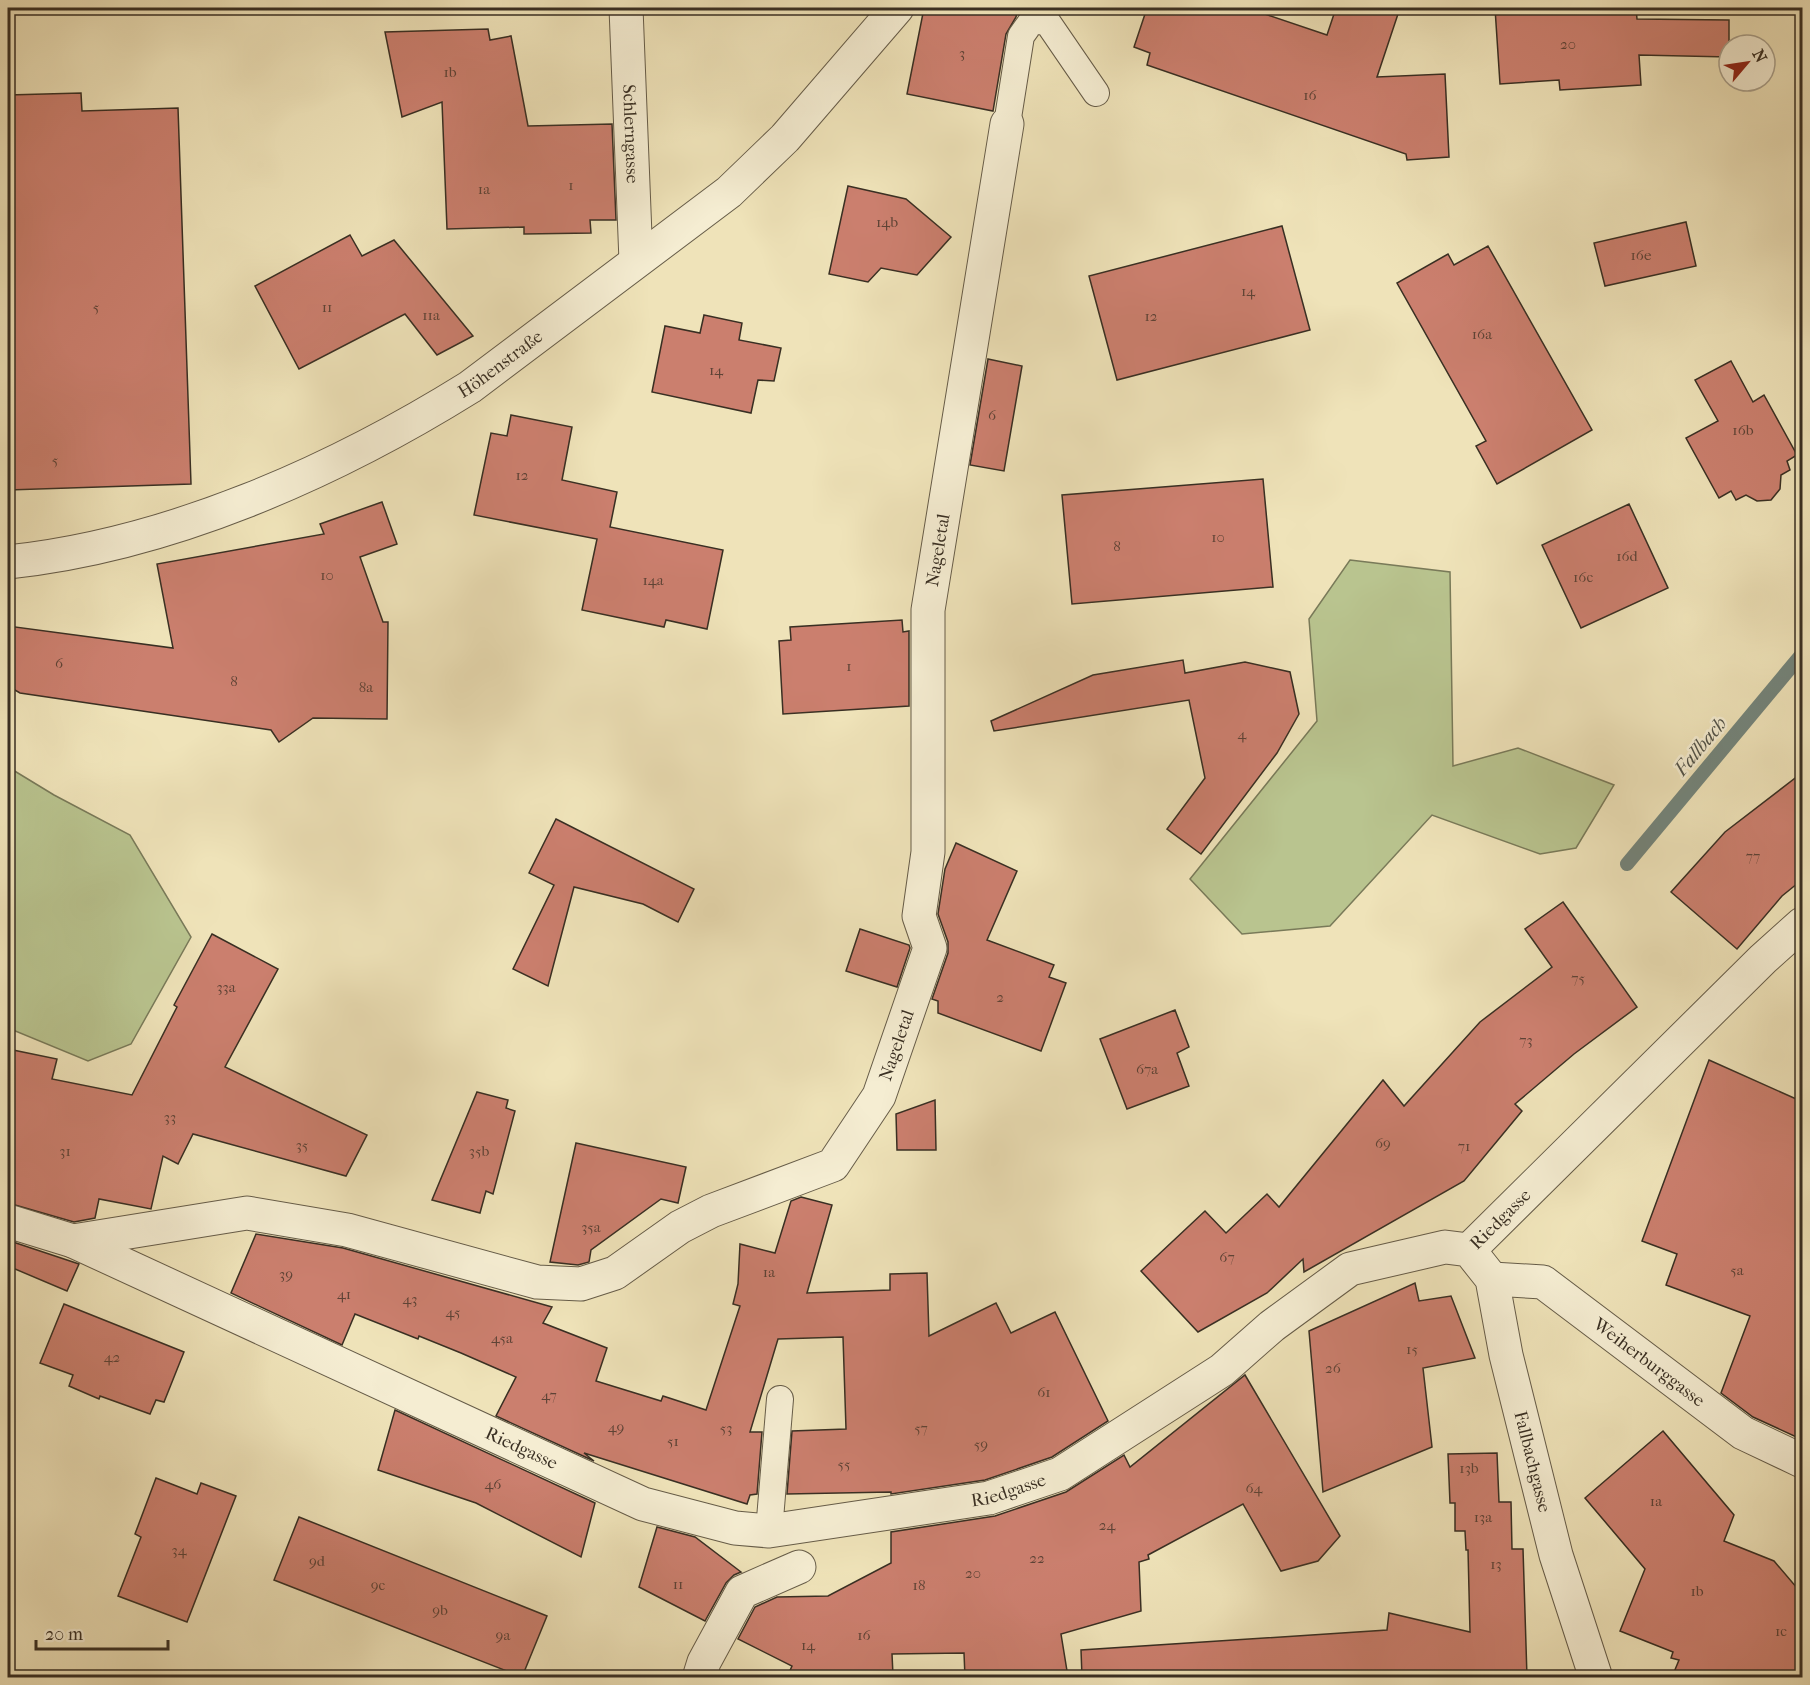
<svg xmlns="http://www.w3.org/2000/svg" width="1810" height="1685" font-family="'IM FELL French Canon',serif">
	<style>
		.green { fill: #b9c48f; stroke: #797a59; stroke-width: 1.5 }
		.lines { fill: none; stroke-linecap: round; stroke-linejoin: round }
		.stream { stroke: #73847b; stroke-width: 14 }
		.building { fill: #cb7f6e; stroke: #392f23; stroke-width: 1.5 }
		.service-casing { stroke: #665c48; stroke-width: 28 }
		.minor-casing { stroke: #665c48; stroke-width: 35 }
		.tertiary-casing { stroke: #665c48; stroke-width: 35 }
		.service { stroke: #f5edd2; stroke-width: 26 }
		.minor { stroke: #f5edd2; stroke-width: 33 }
		.tertiary { stroke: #f5edd2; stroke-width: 33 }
		.labels { text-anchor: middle; stroke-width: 5; stroke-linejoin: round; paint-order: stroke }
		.number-label { font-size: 15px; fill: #5e4336 }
		.street-label { font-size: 18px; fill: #392f23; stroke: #f5edd2 }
		.water-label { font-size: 20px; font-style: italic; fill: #515248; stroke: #f5edd2 }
	</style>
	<rect width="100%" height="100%" fill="#efe3b9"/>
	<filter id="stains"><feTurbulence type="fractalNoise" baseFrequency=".00333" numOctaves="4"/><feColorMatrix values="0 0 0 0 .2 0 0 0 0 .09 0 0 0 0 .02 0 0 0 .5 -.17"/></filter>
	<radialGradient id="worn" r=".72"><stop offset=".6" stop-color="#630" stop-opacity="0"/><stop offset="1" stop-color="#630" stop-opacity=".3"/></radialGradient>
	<!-- green -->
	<g class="green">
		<polygon points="1350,560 1450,572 1453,766 1518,748 1614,785 1576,848 1540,854 1432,815 1330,926 1242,934 1190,879 1317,721 1309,619"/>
		<polygon points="8,767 54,795 130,835 191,937 131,1044 88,1061 8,1028"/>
	</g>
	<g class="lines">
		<!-- stream -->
		<polyline class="stream" points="1627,864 1802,654"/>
	</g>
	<!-- building -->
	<g class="building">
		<polygon points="924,8 1018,8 1016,17 1006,34 993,111 907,94"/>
		<polygon points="1147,8 1247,8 1327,35 1336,8 1400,8 1377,77 1445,74 1449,157 1407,160 1406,154 1147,65 1150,53 1134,47"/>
		<polygon points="1495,8 1636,8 1637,19 1729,20 1729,57 1639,55 1641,85 1560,90 1559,80 1500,84"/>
		<polygon points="488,29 490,40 511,36 528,126 612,124 616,220 590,220 591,233 524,234 524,227 447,229 442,102 402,117 385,32"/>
		<polygon points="81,93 82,111 178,108 191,484 8,490 8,95"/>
		<polygon points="848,186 906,199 951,237 917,275 881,268 868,282 829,274"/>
		<polygon points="1686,222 1696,266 1605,286 1594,243"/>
		<polygon points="1282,226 1310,330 1117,380 1089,276"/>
		<polygon points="350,235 362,256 394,240 473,336 437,355 405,314 299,369 255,286"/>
		<polygon points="1488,246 1592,430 1497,484 1476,446 1486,441 1397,283 1448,254 1454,265"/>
		<polygon points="704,315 742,323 739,340 781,348 774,381 758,380 751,413 652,392 665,326 700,333"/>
		<polygon points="988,359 1022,366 1004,471 970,465"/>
		<polygon points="1731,361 1753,402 1764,395 1797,455 1787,461 1790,470 1781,475 1780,489 1771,500 1757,501 1746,495 1736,500 1731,491 1719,498 1686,438 1718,421 1695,380"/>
		<polygon points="511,415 572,427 562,480 617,492 610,527 723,550 707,629 666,620 664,627 582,610 597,539 474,515 491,433 507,436"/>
		<polygon points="1263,479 1273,587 1072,604 1062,495"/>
		<polygon points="382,502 397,544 360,557 383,622 388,622 387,719 313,718 279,742 271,730 20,693 8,686 8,626 173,648 157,564 324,534 320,524"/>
		<polygon points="1629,504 1668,588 1581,628 1542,545"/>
		<polygon points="902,620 903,632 909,631 909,706 783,714 779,641 791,640 790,627"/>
		<polygon points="1183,660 1185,673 1245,662 1290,672 1299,714 1277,753 1201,854 1167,829 1205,778 1189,700 994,731 991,721 1093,675"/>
		<polygon points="1803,772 1803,879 1782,896 1737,949 1671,892 1725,832"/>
		<polygon points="556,819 694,889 678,922 643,904 574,887 548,986 513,969 554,885 529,873"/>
		<polygon points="956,843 1017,871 987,940 1054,965 1049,977 1066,983 1041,1051 938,1013 938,1001 932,999 948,953 948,942 938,914 945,869"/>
		<polygon points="1563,902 1637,1007 1574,1054 1515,1104 1522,1111 1464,1181 1304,1272 1303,1259 1267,1293 1198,1332 1141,1271 1205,1211 1226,1233 1267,1194 1279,1207 1383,1080 1404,1106 1480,1022 1552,967 1525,929"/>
		<polygon points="860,929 909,945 910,948 897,987 846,971"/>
		<polygon points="212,934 278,969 225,1067 367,1135 346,1176 193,1134 178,1164 163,1156 151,1209 99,1199 95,1218 74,1222 8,1203 8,1049 57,1059 52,1079 132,1095 177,1007 174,1005"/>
		<polygon points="1175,1010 1189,1047 1177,1053 1189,1086 1127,1109 1100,1039"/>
		<polygon points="1709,1060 1803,1102 1803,1440 1753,1417 1721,1393 1750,1316 1666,1285 1677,1254 1642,1241"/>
		<polygon points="477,1092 508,1100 506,1108 515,1111 493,1194 486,1191 480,1213 432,1200"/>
		<polygon points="935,1100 936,1150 897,1150 896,1114"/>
		<polygon points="576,1143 686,1167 678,1203 661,1199 591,1250 589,1262 578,1265 550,1262"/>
		<polygon points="801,1197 832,1205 807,1293 890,1290 890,1274 927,1273 929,1336 996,1303 1011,1333 1055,1312 1108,1421 1052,1457 985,1480 891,1494 891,1492 787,1494 792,1431 846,1429 843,1337 778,1339 750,1432 762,1432 757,1494 750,1495 747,1504 584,1453 594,1461 496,1416 516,1377 461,1353 419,1336 418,1339 355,1314 342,1345 231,1293 256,1234 343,1248 552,1307 543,1323 607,1348 596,1381 661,1401 663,1396 706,1410 740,1306 733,1304 738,1284 740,1244 775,1253 791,1201"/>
		<polygon points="10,1241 79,1264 67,1291 8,1266 8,1247"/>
		<polygon points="1415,1283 1419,1301 1451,1296 1475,1358 1423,1368 1432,1447 1323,1492 1309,1331"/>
		<polygon points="64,1304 184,1352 164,1402 156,1400 150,1414 100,1396 99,1399 69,1386 73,1375 40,1363"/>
		<polygon points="1245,1375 1340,1536 1318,1561 1281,1571 1243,1504 1148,1555 1149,1559 1139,1562 1141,1611 1061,1634 1068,1677 965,1677 964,1653 892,1654 893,1675 865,1676 865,1677 787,1677 792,1666 738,1639 755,1607 777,1597 828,1596 891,1563 891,1532 995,1516 1066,1492 1124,1455 1130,1467"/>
		<polygon points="395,1410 595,1503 581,1557 476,1503 378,1470"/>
		<polygon points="1663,1431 1734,1515 1724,1541 1774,1561 1803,1595 1803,1677 1672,1677 1679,1660 1671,1658 1673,1652 1620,1631 1645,1569 1585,1498"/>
		<polygon points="1497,1453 1499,1502 1511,1502 1512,1549 1523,1549 1527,1677 1082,1677 1081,1650 1387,1630 1389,1613 1470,1632 1468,1550 1466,1550 1465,1531 1455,1531 1455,1503 1450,1503 1448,1454"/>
		<polygon points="156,1478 197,1494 201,1483 236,1496 187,1622 118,1596 141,1537 135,1534"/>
		<polygon points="299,1517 547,1616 522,1677 274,1580"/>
		<polygon points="657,1527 695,1537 741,1572 734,1575 726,1583 705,1621 639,1587"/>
	</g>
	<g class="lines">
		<!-- service casing -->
		<g class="service-casing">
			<g id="service">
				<polyline points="1007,124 1021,36 1031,22 1046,20 1096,93"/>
				<polyline points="769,1531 780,1399"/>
			</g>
		</g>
		<!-- minor casing -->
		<g class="minor-casing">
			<g id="minor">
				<path id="s1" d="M626 8 636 261"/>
				<path id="s2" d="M73 1241 247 1213 347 1230 537 1282 581 1284 615 1273 680 1227 711 1211 833 1165 879 1096 930 948 919 916 928 852V610L1007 124"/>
				<path id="s3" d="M1469 1250 1763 959 1802 924"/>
				<path id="s4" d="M1492 1279 1543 1282 1743 1433 1802 1461"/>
				<polyline points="699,1678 704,1662 742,1592 799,1567"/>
			</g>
		</g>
		<!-- tertiary casing -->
		<g class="tertiary-casing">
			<g id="tertiary">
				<path id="s5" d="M8 562C169 545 332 473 470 387L729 192 785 138 897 8"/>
				<path id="s6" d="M8 1221 73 1241 643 1504 735 1528 769 1531 989 1498 1060 1474 1222 1370 1272 1326 1350 1269 1445 1247 1469 1250 1492 1279 1506 1355 1556 1555 1596 1678"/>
			</g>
		</g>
		<!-- service -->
		<use href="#service" class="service"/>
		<!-- minor -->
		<use href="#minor" class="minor"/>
		<!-- tertiary -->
		<use href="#tertiary" class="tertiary"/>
	</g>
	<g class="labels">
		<!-- number labels -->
		<g class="number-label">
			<text x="1568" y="49">20</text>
			<text x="962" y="58">3</text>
			<text x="450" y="77">1b</text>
			<text x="1310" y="100">16</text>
			<text x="571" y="190">1</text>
			<text x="484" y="194">1a</text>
			<text x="887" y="227">14b</text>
			<text x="1641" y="260">16e</text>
			<text x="1248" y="296">14</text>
			<text x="96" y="312">5</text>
			<text x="327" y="312">11</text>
			<text x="431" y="320">11a</text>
			<text x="1151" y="321">12</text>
			<text x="1482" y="339">16a</text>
			<text x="716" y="375">14</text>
			<text x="992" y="420">6</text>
			<text x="1743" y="435">16b</text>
			<text x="55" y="465">5</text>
			<text x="522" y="480">12</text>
			<text x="1218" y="542">10</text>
			<text x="1117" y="551">8</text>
			<text x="1627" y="561">16d</text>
			<text x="327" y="580">10</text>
			<text x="1583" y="582">16c</text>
			<text x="653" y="585">14a</text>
			<text x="59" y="668">6</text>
			<text x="849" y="671">1</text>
			<text x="234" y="686">8</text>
			<text x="366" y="692">8a</text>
			<text x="1242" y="739">4</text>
			<text x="1753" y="861">77</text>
			<text x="1578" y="983">75</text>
			<text x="226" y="992">33a</text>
			<text x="1000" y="1002">2</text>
			<text x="1526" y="1045">73</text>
			<text x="1147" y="1074">67a</text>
			<text x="170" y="1122">33</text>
			<text x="1383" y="1148">69</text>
			<text x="302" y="1150">35</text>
			<text x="1464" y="1151">71</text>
			<text x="65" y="1156">31</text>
			<text x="479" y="1156">35b</text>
			<text x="591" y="1232">35a</text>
			<text x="1227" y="1262">67</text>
			<text x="1737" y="1275">5a</text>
			<text x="769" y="1277">1a</text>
			<text x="286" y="1279">39</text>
			<text x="344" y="1299">41</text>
			<text x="410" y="1304">43</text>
			<text x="453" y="1317">45</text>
			<text x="502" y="1343">45a</text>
			<text x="1412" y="1354">15</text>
			<text x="112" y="1362">42</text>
			<text x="1333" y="1373">26</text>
			<text x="1044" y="1397">61</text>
			<text x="549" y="1400">47</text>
			<text x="616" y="1432">49</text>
			<text x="726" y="1433">53</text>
			<text x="921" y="1433">57</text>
			<text x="673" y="1446">51</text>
			<text x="981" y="1449">59</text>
			<text x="844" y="1469">55</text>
			<text x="1469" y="1473">13b</text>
			<text x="493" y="1489">46</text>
			<text x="1254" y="1493">64</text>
			<text x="1656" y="1506">1a</text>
			<text x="1483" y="1522">13a</text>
			<text x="1107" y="1530">24</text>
			<text x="179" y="1555">34</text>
			<text x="1037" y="1563">22</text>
			<text x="317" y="1566">9d</text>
			<text x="1496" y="1569">13</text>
			<text x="973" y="1578">20</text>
			<text x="678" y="1589">11</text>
			<text x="378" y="1590">9c</text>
			<text x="919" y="1590">18</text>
			<text x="1697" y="1596">1b</text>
			<text x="440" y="1615">9b</text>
			<text x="1781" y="1636">1c</text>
			<text x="503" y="1640">9a</text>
			<text x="864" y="1640">16</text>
			<text x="808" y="1650">14</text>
		</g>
		<!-- street labels -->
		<g class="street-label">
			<text dy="6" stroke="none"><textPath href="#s1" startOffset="126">Schlerngasse</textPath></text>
			<text dy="6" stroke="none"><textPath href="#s5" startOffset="536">Höhenstraße</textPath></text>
			<text dy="6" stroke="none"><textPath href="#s2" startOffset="1440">Nageletal</textPath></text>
			<text dy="6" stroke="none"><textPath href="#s2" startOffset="936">Nageletal</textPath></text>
			<text dy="6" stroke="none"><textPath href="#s3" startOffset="44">Riedgasse</textPath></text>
			<text dy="6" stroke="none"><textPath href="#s4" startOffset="184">Weiherburggasse</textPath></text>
			<text dy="6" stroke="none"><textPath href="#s6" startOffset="562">Riedgasse</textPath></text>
			<text dy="6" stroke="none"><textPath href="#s6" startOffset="1824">Fallbachgasse</textPath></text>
			<text dy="6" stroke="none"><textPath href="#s6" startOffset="1068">Riedgasse</textPath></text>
		</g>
		<!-- water labels -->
		<g class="water-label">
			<text transform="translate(1700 746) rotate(-50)" y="7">Fallbach</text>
		</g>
	</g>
	<!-- margin -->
	<rect width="1810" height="1685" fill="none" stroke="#efe3b9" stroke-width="30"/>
	<rect x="9" y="9" width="1792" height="1667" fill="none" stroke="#392f23" stroke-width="3"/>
	<rect x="15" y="15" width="1780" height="1655" fill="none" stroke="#392f23" stroke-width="1.5"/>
	<!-- north arrow -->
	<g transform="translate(1747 63) rotate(61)"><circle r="28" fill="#f5edd2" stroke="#aaa18c" stroke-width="1.5"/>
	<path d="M0-4.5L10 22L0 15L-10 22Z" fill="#8f2418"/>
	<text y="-9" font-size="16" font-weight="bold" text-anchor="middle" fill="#392f23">N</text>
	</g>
	<!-- scale -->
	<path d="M36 1640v9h132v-9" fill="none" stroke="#392f23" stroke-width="3"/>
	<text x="45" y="1640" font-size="18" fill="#392f23" stroke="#f5edd2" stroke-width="4.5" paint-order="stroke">20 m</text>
	<rect width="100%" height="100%" filter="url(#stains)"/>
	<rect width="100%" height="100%" fill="url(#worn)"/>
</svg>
